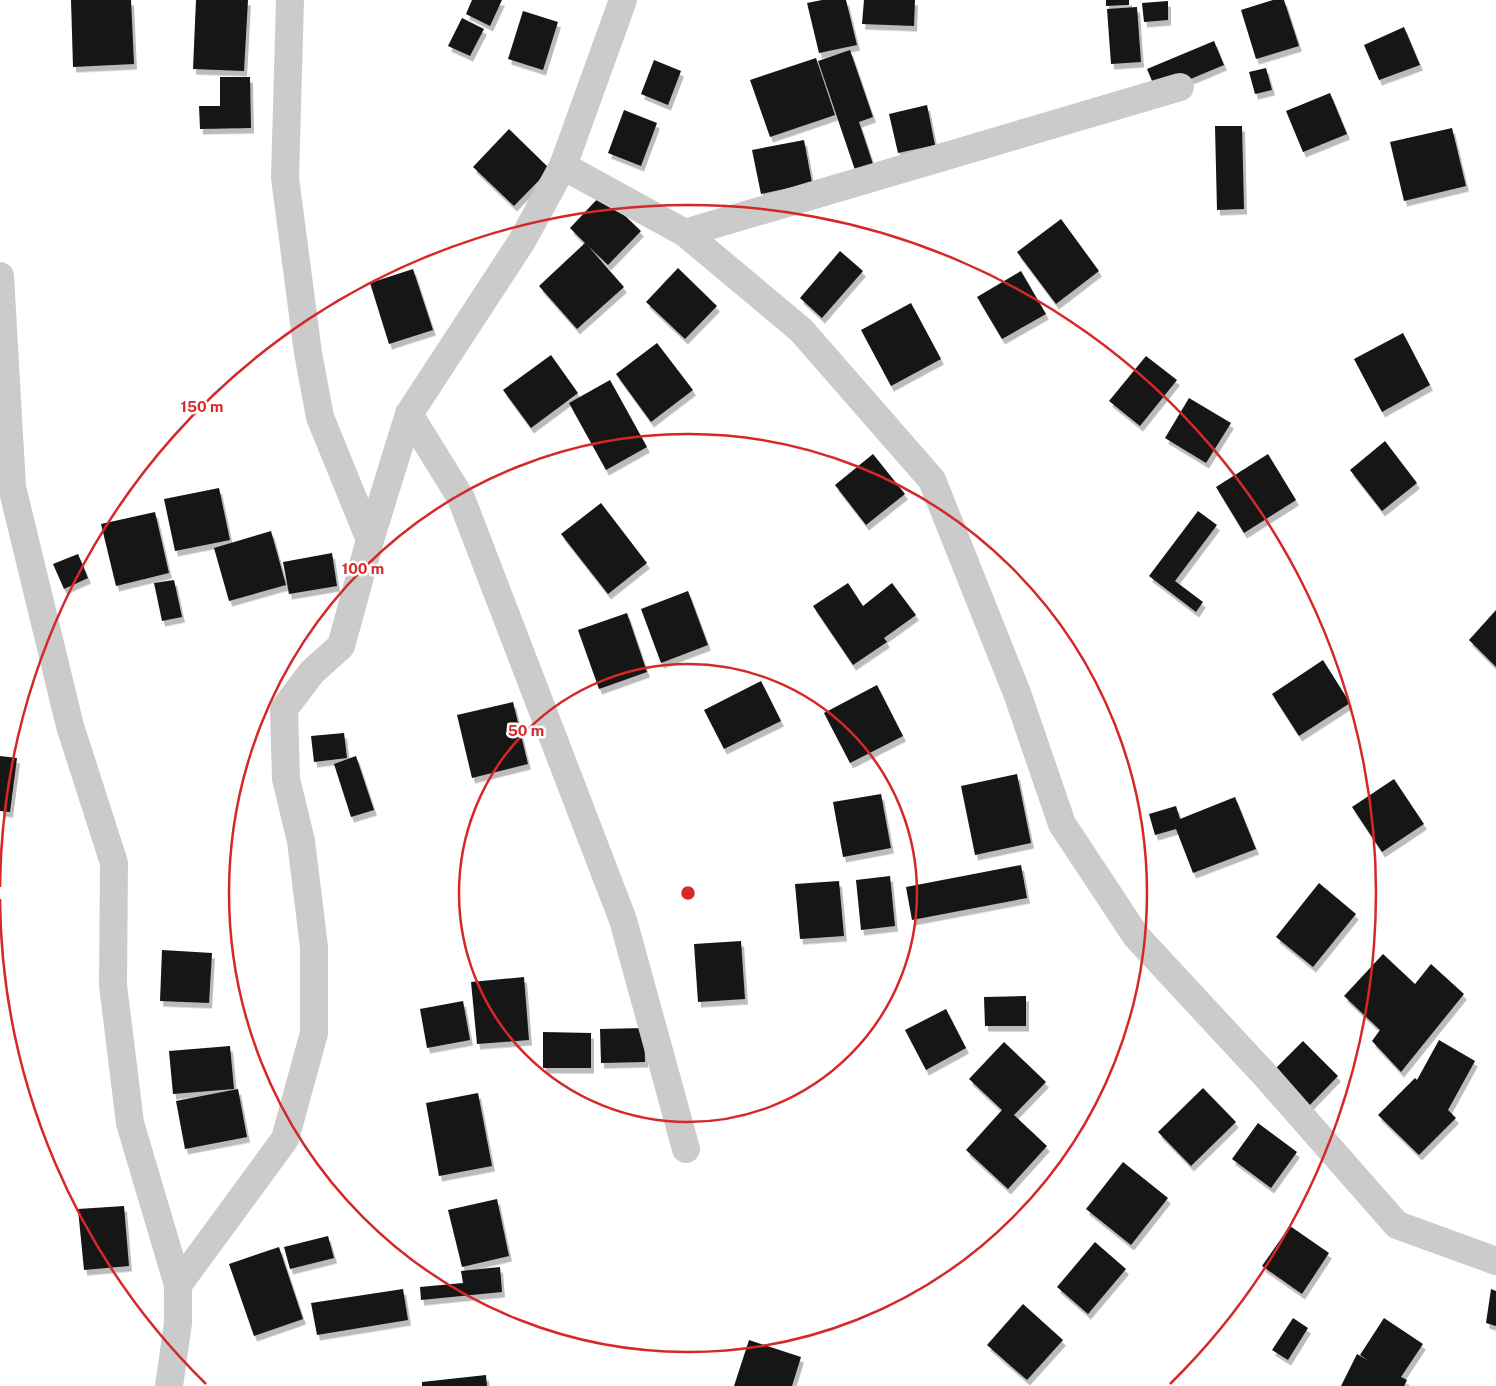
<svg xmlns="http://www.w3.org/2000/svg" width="1496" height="1386" font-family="'Public Sans',sans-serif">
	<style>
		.building { fill: #151515; filter: url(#shadow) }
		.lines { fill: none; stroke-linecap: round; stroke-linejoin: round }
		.street { stroke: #cbcbcb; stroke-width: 28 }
		.ring { fill: none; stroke: #d62828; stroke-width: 2.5 }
		.centre { fill: #d62828; stroke: #fff; stroke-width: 2.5 }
		.ring-label { font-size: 15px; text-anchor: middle; font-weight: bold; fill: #d62828; stroke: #fff; stroke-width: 5; stroke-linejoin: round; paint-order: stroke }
	</style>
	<defs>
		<filter id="shadow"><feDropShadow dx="3" dy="5.5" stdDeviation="0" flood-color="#0004"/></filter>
	</defs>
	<rect width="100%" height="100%" fill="#fff"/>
	<!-- building -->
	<g class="building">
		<polygon points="71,0 131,0 134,64 73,67"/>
		<polygon points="196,0 248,0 244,71 193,69"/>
		<polygon points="472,0 502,0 490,26 466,14"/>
		<polygon points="822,0 846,0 857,45 819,53 807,3"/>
		<polygon points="864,0 915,0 914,26 862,24"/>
		<polygon points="1106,0 1129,0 1129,5 1106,6"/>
		<polygon points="1273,0 1284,0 1299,46 1256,59 1241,10"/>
		<polygon points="1168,1 1168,20 1144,22 1142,3"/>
		<polygon points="1137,7 1141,62 1111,64 1107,9"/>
		<polygon points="523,11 558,22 543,70 508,59"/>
		<polygon points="462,18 484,29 470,56 448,46"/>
		<polygon points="1404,27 1420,65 1379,80 1364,45"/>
		<polygon points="1214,41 1224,65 1157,93 1147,69"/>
		<polygon points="850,50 873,117 859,122 873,164 855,170 818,61"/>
		<polygon points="816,58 835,115 770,137 750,80"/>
		<polygon points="654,60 681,71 668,105 641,94"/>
		<polygon points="1266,68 1272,90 1255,94 1249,72"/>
		<polygon points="220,77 250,77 251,128 200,129 199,106 220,106"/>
		<polygon points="1330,93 1347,134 1303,152 1286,111"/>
		<polygon points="927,105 935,145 898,153 889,114"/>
		<polygon points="624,110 657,123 641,166 608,153"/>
		<polygon points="1215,126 1242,126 1244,209 1217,210"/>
		<polygon points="1452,128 1466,186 1404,201 1390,142"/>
		<polygon points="509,129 550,169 514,206 473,167"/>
		<polygon points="804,140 812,183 761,194 752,150"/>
		<polygon points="602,194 641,231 608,265 588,246 624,287 577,329 539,286 585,243 570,228"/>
		<polygon points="1061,219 1099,271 1056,304 1017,252"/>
		<polygon points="840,251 863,271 822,318 800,298"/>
		<polygon points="678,268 717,306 685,339 646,302"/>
		<polygon points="413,269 433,330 389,344 370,283"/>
		<polygon points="1021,271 1046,314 1002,339 977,297"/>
		<polygon points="911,303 941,359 891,386 861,330"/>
		<polygon points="1403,333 1430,385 1382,412 1354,359"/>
		<polygon points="657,343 693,390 651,422 616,374"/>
		<polygon points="551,355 578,393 531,428 503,390"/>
		<polygon points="1146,356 1177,380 1140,426 1109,401"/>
		<polygon points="610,380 647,447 606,470 569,403"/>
		<polygon points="1189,398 1231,423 1206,463 1165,438"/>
		<polygon points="1385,441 1417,483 1382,511 1350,470"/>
		<polygon points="873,454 905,494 866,525 835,485"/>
		<polygon points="1268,454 1296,500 1244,533 1216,487"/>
		<polygon points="219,488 230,540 175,551 164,499"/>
		<polygon points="601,503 647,563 608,594 561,534"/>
		<polygon points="1198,511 1217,525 1175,581 1203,602 1196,612 1149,576"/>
		<polygon points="155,512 169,573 116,586 101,524"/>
		<polygon points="271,531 286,585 229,601 214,548"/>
		<polygon points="332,553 337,586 289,594 283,562"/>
		<polygon points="78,554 88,578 64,589 53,564"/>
		<polygon points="174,580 182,617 162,621 154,583"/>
		<polygon points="848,583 863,606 892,583 916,615 884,638 887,642 853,665 813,606"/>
		<polygon points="688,591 708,645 661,663 641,609"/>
		<polygon points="1496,610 1496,667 1469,640"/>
		<polygon points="627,613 647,672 599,689 578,630"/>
		<polygon points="1323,660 1350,703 1299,736 1272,694"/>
		<polygon points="761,681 781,721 724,749 704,710"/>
		<polygon points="877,685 903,736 850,763 824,713"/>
		<polygon points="513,702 528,764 472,778 457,715"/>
		<polygon points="344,733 347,758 314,762 311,736"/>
		<polygon points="0,756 17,758 10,812 0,811"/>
		<polygon points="356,756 374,810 351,817 334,764"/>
		<polygon points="1017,774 1031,843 975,855 961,786"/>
		<polygon points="1394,779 1424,824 1382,852 1352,807"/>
		<polygon points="881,794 891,848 843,857 833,802"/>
		<polygon points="1235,797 1256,849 1193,873 1176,829 1155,835 1149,814 1176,806 1180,819"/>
		<polygon points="1021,865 1027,898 912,920 906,887"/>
		<polygon points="890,876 895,926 861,930 856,880"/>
		<polygon points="839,881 844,936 800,939 795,884"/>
		<polygon points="1319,883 1356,914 1313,967 1276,937"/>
		<polygon points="741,941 745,999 698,1002 694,944"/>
		<polygon points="162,950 212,953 209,1003 160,1001"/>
		<polygon points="1383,954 1415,984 1431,964 1464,994 1401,1072 1372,1041 1380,1030 1344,996"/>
		<polygon points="524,977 529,1040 477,1044 471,982"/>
		<polygon points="1026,996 1026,1026 985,1026 984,997"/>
		<polygon points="463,1001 470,1040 427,1048 420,1009"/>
		<polygon points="946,1009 966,1048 926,1070 905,1030"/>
		<polygon points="644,1028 645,1062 601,1063 600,1029"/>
		<polygon points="543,1032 591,1033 591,1068 543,1068"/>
		<polygon points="1439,1040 1475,1061 1448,1110 1456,1118 1419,1155 1378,1115 1415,1078 1417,1080"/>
		<polygon points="1303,1041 1338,1076 1306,1109 1271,1073"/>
		<polygon points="1004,1042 1046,1082 1014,1115 1047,1146 1008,1189 966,1150 1002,1110 969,1079"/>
		<polygon points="230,1046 234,1089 173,1094 169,1051"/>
		<polygon points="1203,1088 1236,1122 1191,1166 1158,1132"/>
		<polygon points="238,1089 247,1137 185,1149 176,1101"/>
		<polygon points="478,1093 492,1166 439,1176 426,1103"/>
		<polygon points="1258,1123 1297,1152 1271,1188 1232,1159"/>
		<polygon points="1123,1162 1168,1198 1131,1245 1086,1209"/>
		<polygon points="497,1199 509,1256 462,1267 448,1210"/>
		<polygon points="124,1206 129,1266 84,1270 78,1209"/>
		<polygon points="1290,1226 1329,1253 1302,1294 1262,1266"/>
		<polygon points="328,1236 334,1258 290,1269 284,1247"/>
		<polygon points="1095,1242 1126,1269 1088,1314 1057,1287"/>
		<polygon points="279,1247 303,1319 254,1336 229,1264"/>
		<polygon points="500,1267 502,1292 421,1300 420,1287 463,1283 461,1271"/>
		<polygon points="403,1289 408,1320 317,1335 311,1303"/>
		<polygon points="1491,1289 1496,1291 1496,1326 1486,1323"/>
		<polygon points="1023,1304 1063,1340 1027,1380 987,1345"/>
		<polygon points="1293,1318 1308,1328 1288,1360 1272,1350"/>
		<polygon points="1384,1318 1423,1344 1401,1377 1407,1380 1404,1386 1341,1386 1357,1354 1369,1361 1360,1355"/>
		<polygon points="749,1340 801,1357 792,1386 734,1386"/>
		<polygon points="486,1375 487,1386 422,1386 422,1382"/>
	</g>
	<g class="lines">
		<!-- street -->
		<g class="street">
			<polyline points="290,0 285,178 308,353 320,417 370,540"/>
			<polyline points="563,166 685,233 801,330 932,480 1017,693 1062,824 1136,936 1265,1075 1397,1225 1496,1261"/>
			<polyline points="685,233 1180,87"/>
			<polyline points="0,276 12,487 70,726 114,863 113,985 130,1123 178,1285 178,1323 169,1386"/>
			<polyline points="409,414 461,498 623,920 686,1149"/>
			<polyline points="178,1285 285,1139 314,1033 314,947 301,841 286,779 284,709 312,672 341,646 370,540 409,414 522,241 563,166 623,0"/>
		</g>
	</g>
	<!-- distance rings -->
	<g class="ring">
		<circle cx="688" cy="893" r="229"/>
		<circle cx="688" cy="893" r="459"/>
		<path d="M206 1384A688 688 0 0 1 0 899M0 887A688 688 0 1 1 1170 1384"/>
	</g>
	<circle cx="688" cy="893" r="8" class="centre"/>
	<g class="ring-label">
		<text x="202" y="412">150 m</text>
		<text x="363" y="574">100 m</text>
		<text x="526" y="736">50 m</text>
	</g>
</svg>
